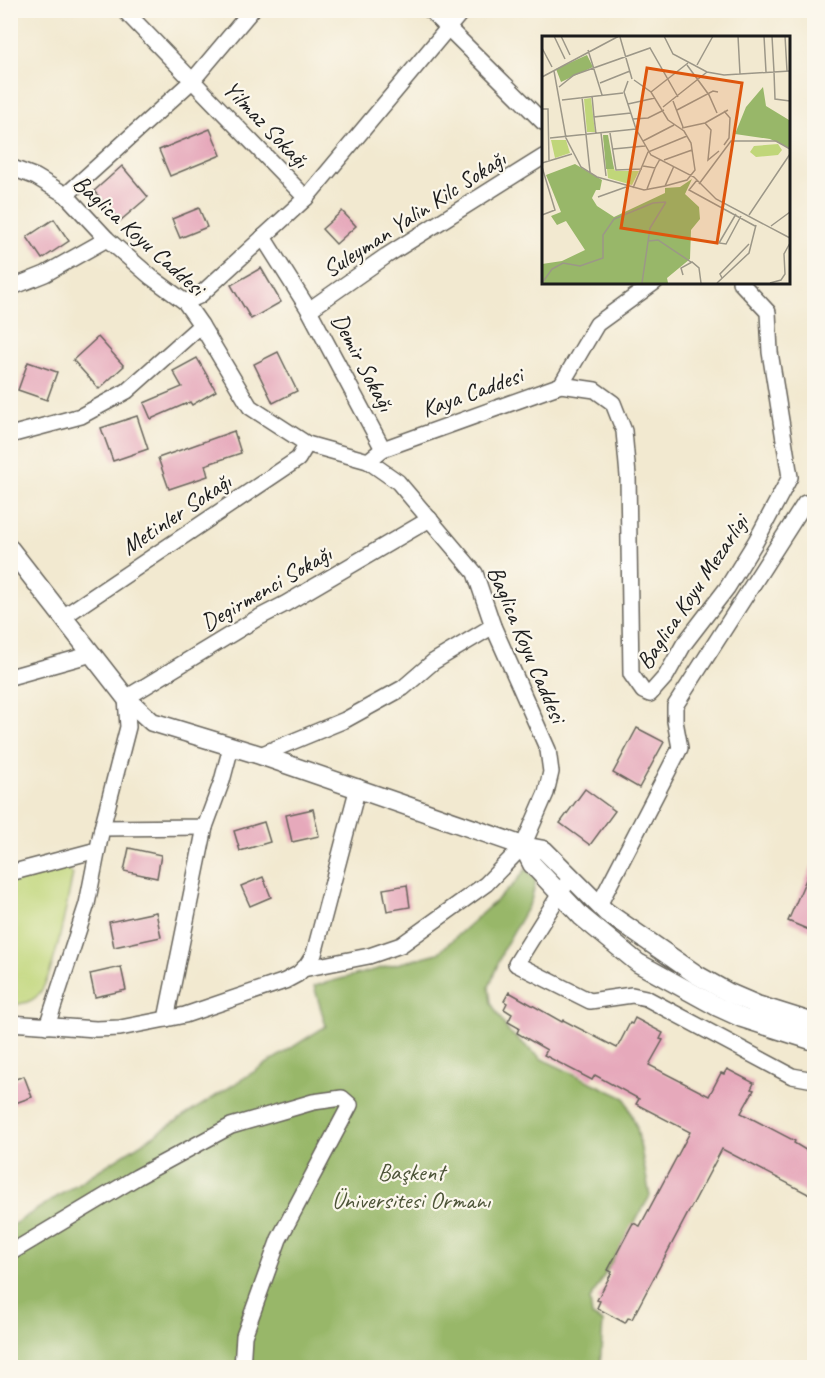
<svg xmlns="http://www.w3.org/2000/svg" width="825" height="1378" font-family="Caveat,sans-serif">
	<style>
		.green { fill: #c0d679; stroke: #6e794a; stroke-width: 1.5 }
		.forest { fill: #98b769; stroke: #5a6a42; stroke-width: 1.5 }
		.building { fill: #e6a9bb }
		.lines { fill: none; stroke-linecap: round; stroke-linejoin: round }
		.minor-casing { stroke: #67645b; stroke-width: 18 }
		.tertiary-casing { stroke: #67645b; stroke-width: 21 }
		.minor { stroke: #fff; stroke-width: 15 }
		.tertiary { stroke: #fff; stroke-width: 18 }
		.labels { text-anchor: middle; stroke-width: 4.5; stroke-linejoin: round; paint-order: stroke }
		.street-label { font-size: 24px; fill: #1c1c1c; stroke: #fbf7ec }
		.park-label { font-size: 24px; fill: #4d5438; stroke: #fbf7ec }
		.inset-road { fill: none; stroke: #9c9788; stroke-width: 1.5 }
		.view { fill: #de560d; fill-opacity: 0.15; stroke: #de560d; stroke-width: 3 }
		.inset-edge { fill: none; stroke: #1c1c1c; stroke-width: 3 }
	</style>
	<rect width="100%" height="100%" fill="#fbf7ec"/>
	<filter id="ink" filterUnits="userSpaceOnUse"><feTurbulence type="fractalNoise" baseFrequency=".0167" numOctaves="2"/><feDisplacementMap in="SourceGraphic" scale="12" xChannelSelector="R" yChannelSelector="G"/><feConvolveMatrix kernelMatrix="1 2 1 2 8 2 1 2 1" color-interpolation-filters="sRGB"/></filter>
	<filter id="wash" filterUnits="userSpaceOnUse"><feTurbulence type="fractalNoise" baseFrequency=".008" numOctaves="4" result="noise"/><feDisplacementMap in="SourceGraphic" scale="24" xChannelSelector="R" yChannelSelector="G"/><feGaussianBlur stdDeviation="1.35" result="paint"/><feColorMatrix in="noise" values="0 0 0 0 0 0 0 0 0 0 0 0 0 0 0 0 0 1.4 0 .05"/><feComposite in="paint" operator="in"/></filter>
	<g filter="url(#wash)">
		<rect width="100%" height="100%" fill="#f2e9d0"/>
		<!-- green -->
		<path class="green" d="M61 864 73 874C67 900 54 981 37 996 30 1003 20 1004 11 1005L10 879Z"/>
		<!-- forest -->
		<polygon class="forest" points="526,869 536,880 531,901 504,948 489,987 491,1003 508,1031 542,1059 625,1098 637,1128 650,1196 590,1300 592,1316 603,1322 600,1367 11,1368 11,1226 326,1026 314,986 438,953 513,885"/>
		<g id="blocks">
			<!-- building -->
			<g class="building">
				<polygon points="210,129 221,155 170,176 159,150"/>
				<polygon points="122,166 148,197 120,221 94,191"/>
				<polygon points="199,208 207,227 180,238 172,219"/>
				<polygon points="342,211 356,226 336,244 322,229"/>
				<polygon points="54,219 69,241 42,259 27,237"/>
				<polygon points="261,268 281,302 251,319 231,285"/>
				<polygon points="98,337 124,366 99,389 73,360"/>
				<polygon points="278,352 297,391 273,403 254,364"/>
				<polygon points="197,358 216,391 192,405 190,402 151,419 144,403 182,387 173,371"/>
				<polygon points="28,362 57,372 47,400 18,390"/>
				<polygon points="137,416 148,449 113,461 101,428"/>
				<polygon points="234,431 241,453 205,465 208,476 169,489 158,458"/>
				<polygon points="637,728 664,742 639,788 613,773"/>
				<polygon points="585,789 615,811 590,845 560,823"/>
				<polygon points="313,809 319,836 292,842 286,815"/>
				<polygon points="264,822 270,842 240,851 234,831"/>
				<polygon points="129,848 161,855 157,878 124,871"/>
				<polygon points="814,861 814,932 788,921"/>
				<polygon points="263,877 271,897 250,906 241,886"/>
				<polygon points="407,885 410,907 387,911 383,889"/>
				<polygon points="156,912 161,937 114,947 109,922"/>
				<polygon points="121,967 126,990 95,997 90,974"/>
				<polygon points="509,992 562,1022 563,1020 617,1048 630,1023 632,1024 635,1018 663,1033 660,1039 663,1040 649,1065 709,1096 721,1073 724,1074 727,1069 754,1083 751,1089 754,1090 741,1113 795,1141 794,1143 814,1155 814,1187 810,1195 722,1149 632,1319 628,1318 625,1323 597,1308 600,1301 597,1300 612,1272 608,1270 633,1223 640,1226 690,1132 636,1104 639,1099 595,1075 592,1080 544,1055 547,1050 517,1033 519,1028 508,1022 512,1014 504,1009 507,1003 504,1001"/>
				<polygon points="24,1076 32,1097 10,1105 10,1081"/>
			</g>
		</g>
	</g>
	<g filter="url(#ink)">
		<use href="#blocks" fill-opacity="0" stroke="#67645b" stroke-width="1.5"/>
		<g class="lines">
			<!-- minor casing -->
			<g class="minor-casing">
				<g id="minor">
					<polyline points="124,10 306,198"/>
					<polyline points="430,10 543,122"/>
					<polyline points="10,167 36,177 66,195 107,239 151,277 185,302 201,325 250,407 307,444 368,461 398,482 475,573 493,626 548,750 551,772 546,793 523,846 486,884 401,945 369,956 303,969"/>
					<polyline points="66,195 193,80 252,10"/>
					<polyline points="263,237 309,310 383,449"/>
					<polyline points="10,288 45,274 107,239"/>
					<polyline points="185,302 199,296 306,198 463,10"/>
					<polyline points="309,310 386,256 543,157"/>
					<polyline points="561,385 597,324 655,282"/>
					<polyline points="10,435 81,416 127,391 201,325"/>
					<polyline points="368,461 383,449 561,385 595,390 613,403 624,431 628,476 631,674 643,691 650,694 666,676 684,644 727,588 756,541 790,477 770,352 768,312 740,282"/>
					<polyline points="63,617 298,459 307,444"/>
					<polyline points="10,677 92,654"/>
					<polyline points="260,755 345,720 403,688 433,662 493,626"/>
					<polyline points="102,828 205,827 222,781 231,747"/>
					<polyline points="10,873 97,850"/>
					<polyline points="566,884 516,964 590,1001 632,995 646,998 792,1076 814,1080"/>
					<polyline points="599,905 680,748 675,721 675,706 805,503 814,501"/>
					<polyline points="166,1019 205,827"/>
					<polyline points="10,1023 96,1029 120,1028 166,1019 185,1015 285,981 298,974 307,965 314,954 358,787"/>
					<polyline points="47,1026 87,904 102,828 128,727 126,698 256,619 285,604 430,519"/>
					<polyline points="10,1253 137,1177 231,1126 313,1102 342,1098 350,1105 279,1239 244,1336 242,1368"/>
				</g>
			</g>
			<!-- tertiary casing -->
			<g class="tertiary-casing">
				<g id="tertiary">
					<polyline points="10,549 126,698 152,722 260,755 523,846 544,850 606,912 697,975 729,993 757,1005 814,1023"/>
					<polyline points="523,846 532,864 582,917 638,963 718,1007 742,1018 814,1041"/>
				</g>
			</g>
			<!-- minor -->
			<use href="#minor" class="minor"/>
			<!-- tertiary -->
			<use href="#tertiary" class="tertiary"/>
		</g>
	</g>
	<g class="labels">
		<!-- street labels -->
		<g class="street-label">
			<text transform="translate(266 124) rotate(46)" y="8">Yilmaz Sokağı</text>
			<text transform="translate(414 214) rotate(-33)" y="8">Suleyman Yalin Kilc Sokağı</text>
			<text transform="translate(139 235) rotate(42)" y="8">Baglica Koyu Caddesi</text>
			<text transform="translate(363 362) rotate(62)" y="8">Demir Sokağı</text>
			<text transform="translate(472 392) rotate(-20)" y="8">Kaya Caddesi</text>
			<text transform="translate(176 514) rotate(-34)" y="8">Metinler Sokağı</text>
			<text transform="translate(266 588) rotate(-30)" y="8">Degirmenci Sokağı</text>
			<text transform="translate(692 592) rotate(-56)" y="8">Baglica Koyu Mezarligi</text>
			<text transform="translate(527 644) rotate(67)" y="8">Baglica Koyu Caddesi</text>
		</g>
		<!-- park labels -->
		<g class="park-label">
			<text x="411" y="1180">Başkent<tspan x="411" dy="28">Üniversitesi Ormanı</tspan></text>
		</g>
	</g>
	<!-- overview -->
	<g transform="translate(542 36)">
		<rect width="248" height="248" fill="#f2e9d0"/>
		<path d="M49 62 53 96H45L42 63ZM61 99 73 135H97L90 149 66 142ZM9 104H24L28 117 13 122ZM236 108 240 114 236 119 214 121 208 116 212 110Z" fill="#c0d679"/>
		<path d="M45 19 51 31 19 46 14 33ZM221 51 224 70 247 84V112L228 103 193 98 204 71ZM61 99H66L72 133H64ZM33 128 60 144 58 154H54L50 162 55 170 72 181 123 157V152L138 151 150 143 143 158 157 171 158 183 149 194 148 223 125 242 126 247H0V228L20 225 43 214 24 185 15 189 9 180 19 176 4 139Z" fill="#98b769"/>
		<path class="inset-road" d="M12 0 23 23M19 0 28 19M122 0 131 18 165 36 182 39 232 36 230 0M196 0 198 38M222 0 224 36M243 0 245 35M78 1 90 43M0 12 10 31M46 14 60 59M145 29 167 59 175 77M155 29 171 0M12 35 24 102 39 131 55 141 102 154 123 150 132 130M248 35 232 36 233 63 248 65M0 41 77 0M92 44 109 56 126 84 142 95 149 107 153 134 145 144 123 150M86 45 82 56 94 93 109 119 152 141 174 163 248 202M58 47 88 35M17 51 32 39 108 12 136 61M109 56 146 27M50 60 52 81M40 61 48 136M20 64 81 57M131 65 141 91M86 68 113 62M121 71 165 36M0 73H6L7 125M135 74 171 55 176 56M91 83 106 82 122 74M163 87 169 94 166 124 177 115M163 87 186 74M140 92 163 87M59 97 64 140M68 97 74 134 100 133M54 98 52 81 89 77M8 102 94 93M101 105 132 89M182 109 187 102 188 82 182 75M71 113 103 110M122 124 150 114M0 127 30 118M101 130 113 132 118 123M0 131 13 174 0 179M155 144 147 154 213 190M157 148 189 105H234L248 113M91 152 106 116 145 100M105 153 113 132M56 161 84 151M194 178 177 207 184 208 199 180M207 179 248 118M229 190 248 176M107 205 116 204 149 226M141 239 139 232 150 226 157 232 159 247M180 242 178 238 207 208M0 247 10 233 21 227 38 230 61 222V199L72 183 111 167 124 166M100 247 108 192 124 166M175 247 207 217 214 189M228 247 239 244 243 238 242 218 248 207"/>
		<path class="view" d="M105 32 200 47 175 207 79 192Z"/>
		<rect width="248" height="248" class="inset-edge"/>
	</g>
	<!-- margin -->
	<rect width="825" height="1378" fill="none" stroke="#fbf7ec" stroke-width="36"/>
</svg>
